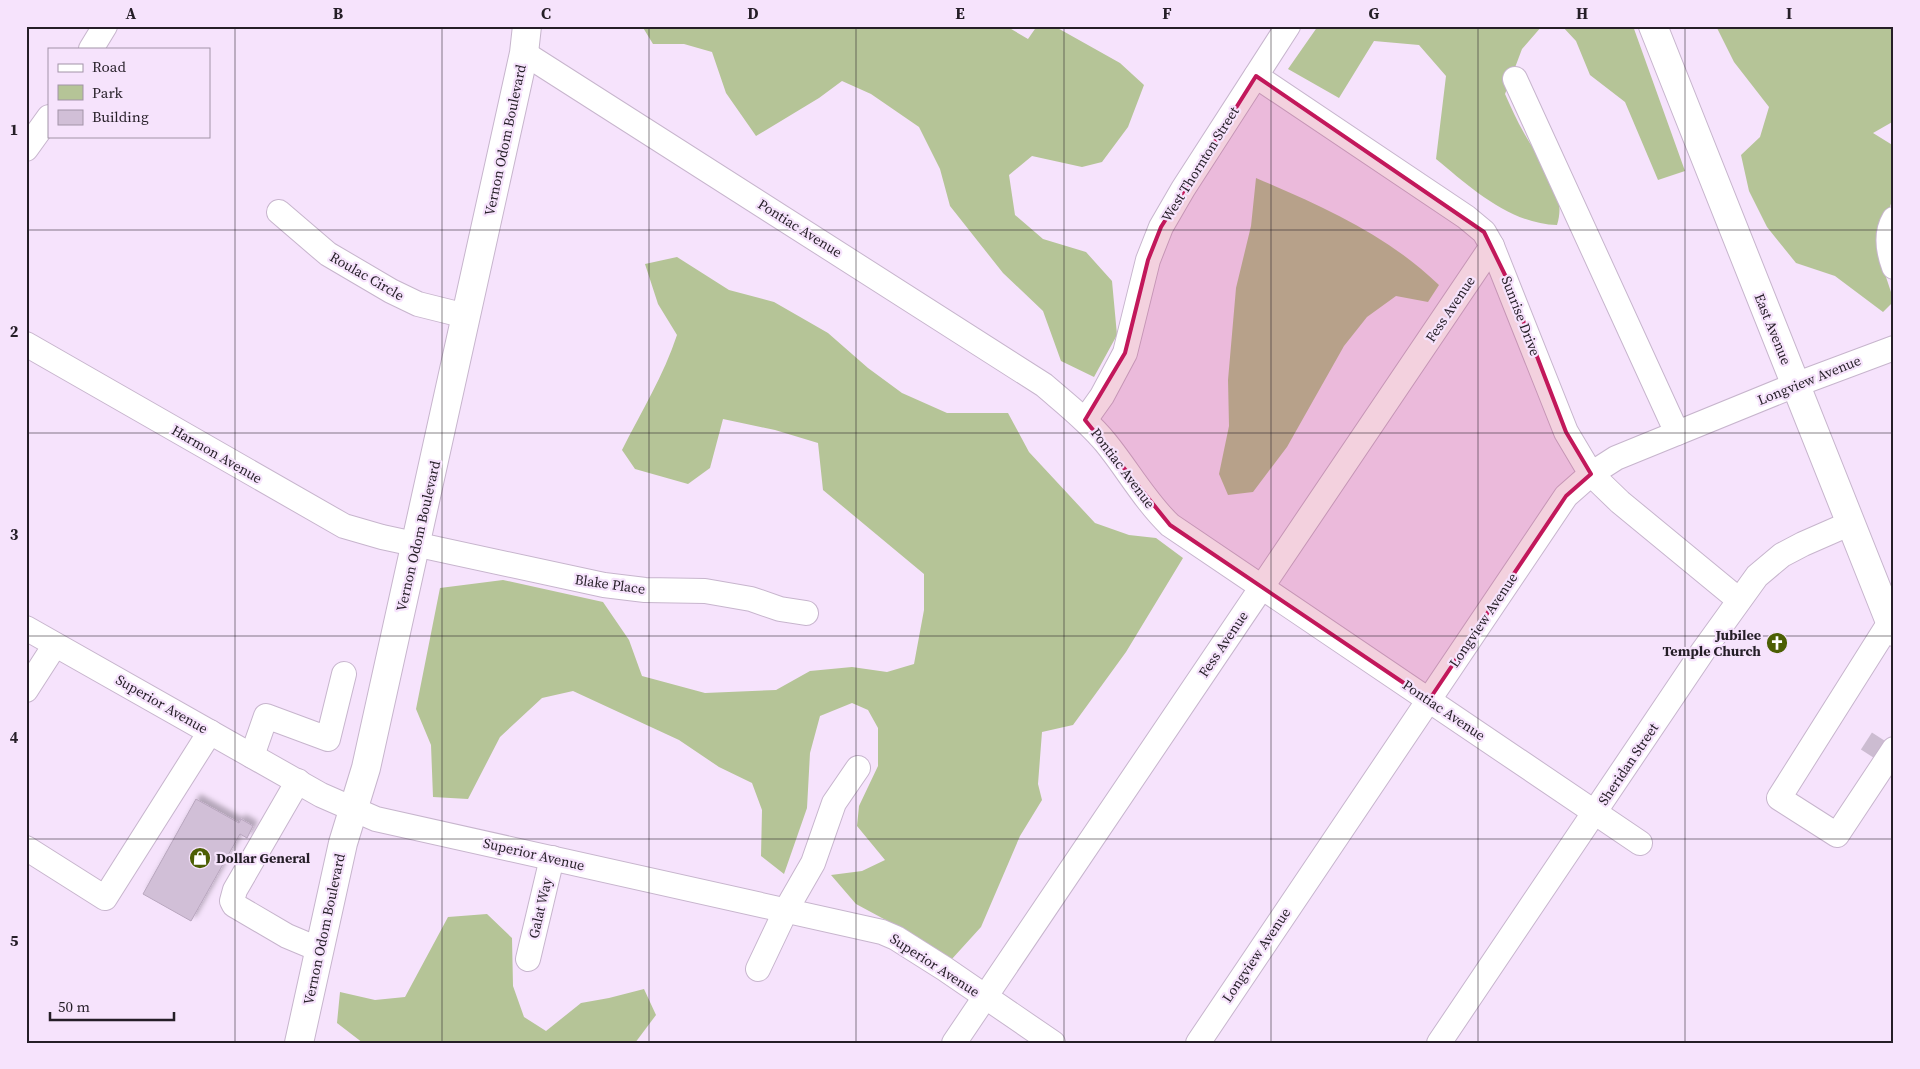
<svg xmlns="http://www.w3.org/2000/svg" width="1920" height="1069" font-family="'Source Serif 4',serif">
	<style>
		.green { fill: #b5c497 }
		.building { fill: #d1bfd7; stroke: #b8a6be; filter: url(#shadow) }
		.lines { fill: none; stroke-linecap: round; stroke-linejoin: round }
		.minor-tunnel { stroke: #ccbcd1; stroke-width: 24; stroke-dasharray: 24 12; stroke-linecap: butt }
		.minor-casing { stroke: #c7b5cd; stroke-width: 26 }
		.major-casing { stroke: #c7b5cd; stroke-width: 30 }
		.minor { stroke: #fff; stroke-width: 24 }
		.major { stroke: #fff; stroke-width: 28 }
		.marked { fill: #c2185b; fill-opacity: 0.2; stroke: #c2185b; stroke-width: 4; stroke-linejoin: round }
		.grid { fill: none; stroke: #251e27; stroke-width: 1; stroke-opacity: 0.55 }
		.labels { text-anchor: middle; stroke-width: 4.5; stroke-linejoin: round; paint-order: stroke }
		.street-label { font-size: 14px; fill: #251e27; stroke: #f6e3fc }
		.poi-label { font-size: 14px; font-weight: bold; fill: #251e27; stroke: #f6e3fc; text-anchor: end }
		.neatline { fill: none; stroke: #251e27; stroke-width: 2 }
		.grid-label { font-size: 16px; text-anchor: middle; font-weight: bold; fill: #251e27 }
	</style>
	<defs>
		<filter id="shadow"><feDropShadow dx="4.5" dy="-4.5" stdDeviation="2.5" flood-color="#0004"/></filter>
	</defs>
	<rect width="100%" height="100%" fill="#f6e3fc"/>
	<!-- green -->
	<g class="green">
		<polygon points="642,26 1006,26 1028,39 1037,26 1054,26 1120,63 1144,85 1128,127 1102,162 1082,167 1032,156 1009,175 1015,215 1043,239 1086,252 1112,281 1117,335 1094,377 1061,361 1043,311 1003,273 950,206 940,169 919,127 871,94 842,81 819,98 756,136 726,93 712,52 684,44 653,44"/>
		<path d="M1318 26H1542L1522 49 1505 94C1511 107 1517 121 1524 133 1540 162 1568 191 1557 225 1510 224 1470 187 1436 159L1446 76 1419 45 1374 41 1339 98 1288 69Z"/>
		<polygon points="1562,26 1633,26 1685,171 1658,180 1625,102 1590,75 1576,41"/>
		<polygon points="1716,26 1894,26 1894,121 1873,133 1894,146 1894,195 1876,247 1894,301 1883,312 1835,276 1796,263 1767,227 1749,191 1741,155 1760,137 1769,107 1734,62"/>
		<path d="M1256 178C1322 206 1386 234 1439 285L1428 302 1396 296 1367 317 1344 346 1287 447 1253 492 1228 495 1219 474 1229 426 1228 380 1236 288 1251 226Z"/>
		<path d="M677 257 729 290 774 302 828 333 868 368 902 393 947 413H1008L1029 452 1095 523 1129 535 1156 538 1183 558 1126 652 1073 725 1042 732 1038 784 1042 800 1020 836 981 927 951 960 908 932 856 904 831 875 862 871 885 860 857 826 859 806 878 766V728L868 710 852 703 820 716 810 753 807 808 784 874 761 856 762 810 752 783 719 767 679 740 573 691 542 698 500 737 468 799 433 797 431 745 416 709 440 588 503 580 603 602 629 640 642 676 705 693 776 690 810 671 852 667 887 672 914 664 924 610V574L823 490 818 443 775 430 723 419 710 468 688 484 635 469 622 450C641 412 664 375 677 335L658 304 645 264Z"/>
		<polygon points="487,914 512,938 513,986 524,1017 546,1031 581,1003 609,998 644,989 656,1015 635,1043 363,1043 337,1023 340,992 375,1000 405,997 448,917"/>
	</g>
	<!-- building -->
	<polygon class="building" points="196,799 239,823 241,819 253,826 247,838 240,834 191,921 143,894"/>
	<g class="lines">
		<!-- minor-tunnel -->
		<polyline class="minor-tunnel" points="1871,756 1882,739"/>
		<!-- minor casing -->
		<g class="minor-casing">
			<g id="minor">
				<polyline points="91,49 105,26"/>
				<path d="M524 53 1044 385C1066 404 1088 421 1106 443 1128 470 1145 501 1170 525L1640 843"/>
				<polyline points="1256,76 1466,217 1484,232 1492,246 1566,432 1591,474 1620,502 1739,600"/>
				<polyline points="1515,79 1677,433"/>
				<polyline points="26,149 49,117"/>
				<polyline points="279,212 328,254 391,291 418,304 466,316"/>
				<path d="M1894 219C1885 234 1888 251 1894 267"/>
				<polyline points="26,344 344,526 382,537 604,585 645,590 705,591 751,599 780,609 806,613"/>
				<polyline points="1085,420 1102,396 1125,353 1148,260 1161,227 1183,189 1288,26"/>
				<polyline points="1890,622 1779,798 1837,835 1894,749"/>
				<polyline points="26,628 321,795 376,819 882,932 896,938 945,969 1053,1043"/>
				<polyline points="26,690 55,645"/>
				<polyline points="252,756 266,716 328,739 344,674"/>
				<polyline points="298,781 235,890 232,901 234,905 287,936 318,949"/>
				<polyline points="26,848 105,898 210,732"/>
				<polyline points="528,959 552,858"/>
				<polyline points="758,969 786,910 813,863 834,803 858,768"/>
				<polyline points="954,1043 1492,246"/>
				<polyline points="1198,1043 1566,496 1591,474 1616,458 1795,385 1894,348"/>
				<polyline points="1439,1043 1703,651 1757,576 1782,555 1803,544 1851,523"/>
			</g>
		</g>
		<!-- major casing -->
		<g class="major-casing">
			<g id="major">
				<polyline points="1653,26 1894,632"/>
				<polyline points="299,1043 343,843 366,768 524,53 527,26"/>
			</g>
		</g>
		<!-- minor -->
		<use href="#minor" class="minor"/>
		<!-- major -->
		<use href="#major" class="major"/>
	</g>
	<!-- marked area -->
	<path class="marked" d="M1256 76 1484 232 1508 281 1566 432 1591 474 1566 496 1429 700 1170 525 1085 420 1125 353 1148 260 1161 227Z"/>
	<!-- grid -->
	<path class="grid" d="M235 26V1043M442 26V1043M649 26V1043M856 26V1043M1064 26V1043M1271 26V1043M1478 26V1043M1685 26V1043M26 230H1894M26 433H1894M26 636H1894M26 839H1894"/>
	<!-- icons -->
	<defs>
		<g id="church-disc" transform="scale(1.125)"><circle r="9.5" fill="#4c5f04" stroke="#f6e3fc"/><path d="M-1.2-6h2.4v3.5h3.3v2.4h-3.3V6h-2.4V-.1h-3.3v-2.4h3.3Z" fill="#fff"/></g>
		<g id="shop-disc" transform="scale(1.125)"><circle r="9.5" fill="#4c5f04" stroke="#f6e3fc"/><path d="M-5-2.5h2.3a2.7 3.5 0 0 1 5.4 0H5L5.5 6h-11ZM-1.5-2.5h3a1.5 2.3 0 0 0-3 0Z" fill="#fff"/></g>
	</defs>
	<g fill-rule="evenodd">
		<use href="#church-disc" x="1777" y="643"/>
		<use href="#shop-disc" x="200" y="858"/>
	</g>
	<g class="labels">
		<!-- street labels -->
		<g class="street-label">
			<text transform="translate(505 140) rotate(-78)" y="5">Vernon Odom Boulevard</text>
			<text transform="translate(1200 164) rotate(-58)" y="5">West Thornton Street</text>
			<text transform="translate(800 228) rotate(32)" y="5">Pontiac Avenue</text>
			<text transform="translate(367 276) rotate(30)" y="5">Roulac Circle</text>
			<text transform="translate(1450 309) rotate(-56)" y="5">Fess Avenue</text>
			<text transform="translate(1521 316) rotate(69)" y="5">Sunrise Drive</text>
			<text transform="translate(1773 329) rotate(68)" y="5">East Avenue</text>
			<text transform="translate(1809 380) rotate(-22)" y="5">Longview Avenue</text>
			<text transform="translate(217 454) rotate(30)" y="5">Harmon Avenue</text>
			<text transform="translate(1123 468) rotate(53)" y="5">Pontiac Avenue</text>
			<text transform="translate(418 536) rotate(-77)" y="5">Vernon Odom Boulevard</text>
			<text transform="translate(610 584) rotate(8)" y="5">Blake Place</text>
			<text transform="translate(1483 620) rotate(-56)" y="5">Longview Avenue</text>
			<text transform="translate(1223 644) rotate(-56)" y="5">Fess Avenue</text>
			<text transform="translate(162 704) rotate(30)" y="5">Superior Avenue</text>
			<text transform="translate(1444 710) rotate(34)" y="5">Pontiac Avenue</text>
			<text transform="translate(1628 764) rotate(-56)" y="5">Sheridan Street</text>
			<text transform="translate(534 854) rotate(13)" y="5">Superior Avenue</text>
			<text transform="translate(540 908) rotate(-77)" y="5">Galat Way</text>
			<text transform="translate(324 929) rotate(-78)" y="5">Vernon Odom Boulevard</text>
			<text transform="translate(1256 955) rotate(-56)" y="5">Longview Avenue</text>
			<text transform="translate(935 965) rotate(33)" y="5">Superior Avenue</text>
		</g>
		<!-- poi labels -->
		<g class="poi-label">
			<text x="1761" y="640">Jubilee<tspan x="1761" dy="16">Temple Church</tspan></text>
			<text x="216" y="863" text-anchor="start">Dollar General</text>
		</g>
	</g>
	<!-- border -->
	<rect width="1920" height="1069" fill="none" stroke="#f6e3fc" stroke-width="55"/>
	<!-- legend -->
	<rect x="48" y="48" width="162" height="90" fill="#f6e3fc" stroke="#a294a7"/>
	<rect x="58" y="64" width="25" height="8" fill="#ffffff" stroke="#a294a7"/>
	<text x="92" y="72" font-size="15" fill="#251e27">Road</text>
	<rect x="58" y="85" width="25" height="15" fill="#b5c497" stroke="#a294a7"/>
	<text x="92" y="98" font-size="15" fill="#251e27">Park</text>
	<rect x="58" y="110" width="25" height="15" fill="#d1bfd7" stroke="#a294a7"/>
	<text x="92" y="122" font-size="15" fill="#251e27">Building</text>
	<!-- scale -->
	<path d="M50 1012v8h124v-8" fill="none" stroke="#251e27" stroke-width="2.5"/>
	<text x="58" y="1012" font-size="15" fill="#251e27" stroke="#f6e3fc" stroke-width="4" paint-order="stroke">50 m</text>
	<rect x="28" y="28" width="1864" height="1014" class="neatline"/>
	<g class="grid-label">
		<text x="131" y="19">A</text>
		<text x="338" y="19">B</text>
		<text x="546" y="19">C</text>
		<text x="753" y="19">D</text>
		<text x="960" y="19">E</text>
		<text x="1167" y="19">F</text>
		<text x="1374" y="19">G</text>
		<text x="1582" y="19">H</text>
		<text x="1789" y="19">I</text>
		<text x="14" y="135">1</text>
		<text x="14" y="337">2</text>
		<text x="14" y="540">3</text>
		<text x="14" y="743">4</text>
		<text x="14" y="946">5</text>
	</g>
</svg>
